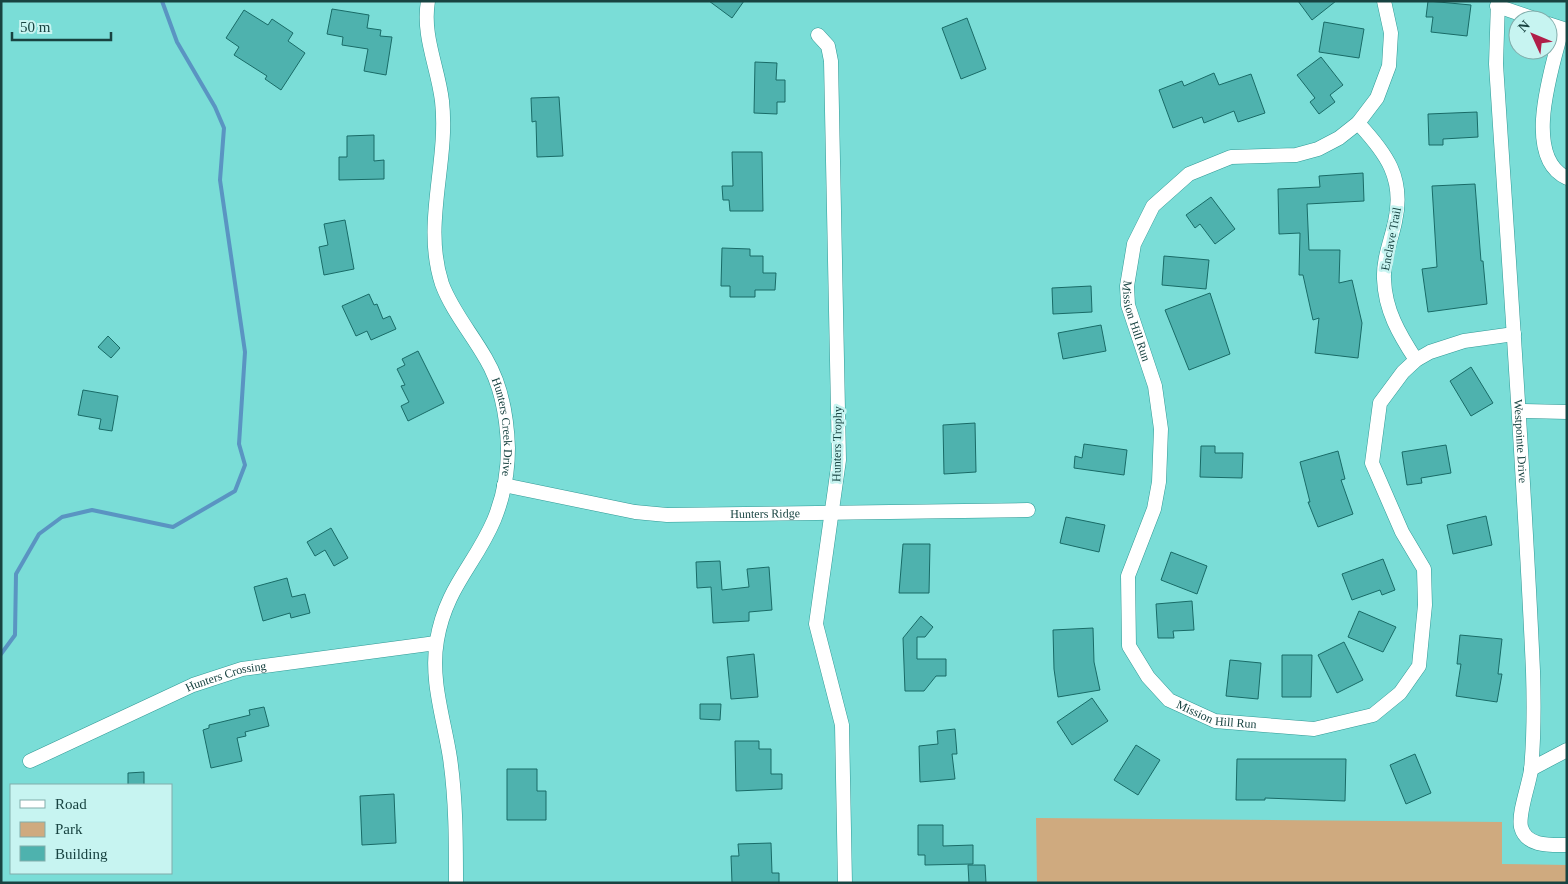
<svg xmlns="http://www.w3.org/2000/svg" width="1568" height="884" font-family="'Times New Roman',serif">
	<style>
		.green { fill: #cfaa7f }
		.lines { fill: none; stroke-linecap: round; stroke-linejoin: round }
		.stream { stroke: #5a94c2; stroke-width: 4 }
		.building { fill: #4eb2ae; stroke: #196b67 }
		.minor-casing { stroke: #309995; stroke-width: 15 }
		.minor { stroke: #fff; stroke-width: 14 }
		.labels { text-anchor: middle; stroke-width: 5; stroke-linejoin: round; paint-order: stroke }
		.street-label { font-size: 12px; fill: #184341; stroke: #c7f4f1 }
	</style>
	<rect width="100%" height="100%" fill="#7addd7"/>
	<!-- green -->
	<polygon class="green" points="1036,818 1502,822 1502,864 1567,865 1567,883 1037,883"/>
	<g class="lines">
		<!-- stream -->
		<polyline class="stream" points="1,654 15,635 16,574 39,534 62,517 92,510 173,527 235,491 245,465 239,444 245,352 220,180 224,128 215,107 177,42 162,1"/>
	</g>
	<!-- building -->
	<g class="building">
		<polygon points="709,1 744,1 732,18"/>
		<polygon points="1298,1 1336,1 1312,20"/>
		<polygon points="1428,1 1471,5 1467,36 1431,32 1433,17 1426,17"/>
		<polygon points="332,9 369,15 367,28 381,30 380,36 392,37 386,75 364,71 368,49 342,45 343,37 327,34"/>
		<polygon points="244,10 268,25 272,19 293,33 288,41 305,53 281,90 265,79 267,76 234,55 239,47 226,38"/>
		<polygon points="967,18 986,69 961,79 942,28"/>
		<polygon points="1324,22 1364,29 1359,58 1319,52"/>
		<polygon points="1321,57 1343,85 1330,95 1335,102 1319,114 1310,102 1315,98 1297,75"/>
		<polygon points="755,62 777,63 776,80 785,80 785,102 777,102 777,114 754,113"/>
		<polygon points="1214,73 1219,85 1251,74 1265,113 1238,122 1234,111 1204,123 1202,117 1173,128 1159,90 1182,81 1184,86"/>
		<polygon points="559,97 563,156 537,157 536,121 532,122 531,98"/>
		<polygon points="1477,112 1478,137 1443,139 1443,145 1429,145 1428,114"/>
		<polygon points="374,135 374,161 384,160 384,179 339,180 339,157 347,157 347,136"/>
		<polygon points="732,152 762,152 763,211 730,211 729,200 723,200 722,186 733,186"/>
		<polygon points="1363,173 1364,201 1307,204 1309,250 1340,250 1339,283 1352,280 1362,323 1358,358 1315,353 1319,318 1313,320 1303,275 1299,275 1300,233 1279,234 1278,189 1320,187 1319,176"/>
		<polygon points="1475,184 1481,261 1483,261 1487,304 1428,312 1422,269 1437,267 1432,186"/>
		<polygon points="1211,197 1235,229 1215,244 1200,224 1195,228 1186,215"/>
		<polygon points="345,220 354,269 324,275 319,247 328,245 324,224"/>
		<polygon points="722,248 750,249 750,256 763,256 763,273 776,273 775,290 755,290 755,297 730,297 730,286 721,286"/>
		<polygon points="1164,256 1209,260 1206,289 1162,285"/>
		<polygon points="1091,286 1092,312 1053,314 1052,288"/>
		<polygon points="1210,293 1230,354 1189,370 1165,310"/>
		<polygon points="369,294 374,305 377,304 383,319 390,316 396,329 371,340 367,331 356,336 342,306"/>
		<polygon points="1101,325 1106,351 1063,359 1058,333"/>
		<polygon points="108,336 120,348 111,358 98,347"/>
		<polygon points="418,351 444,403 408,421 401,406 409,402 401,386 405,385 397,369 405,365 402,359"/>
		<polygon points="1471,367 1493,403 1471,416 1450,381"/>
		<polygon points="83,390 118,396 112,431 99,429 101,419 78,415"/>
		<polygon points="975,423 976,472 944,474 943,425"/>
		<polygon points="1084,444 1127,450 1124,475 1074,468 1075,456 1082,458"/>
		<polygon points="1446,445 1451,473 1421,478 1422,483 1407,485 1402,452"/>
		<polygon points="1201,446 1215,446 1215,453 1243,453 1242,478 1200,477"/>
		<polygon points="1338,451 1345,479 1341,480 1353,514 1318,527 1308,502 1310,502 1300,462"/>
		<polygon points="1486,516 1492,545 1453,554 1447,525"/>
		<polygon points="1066,517 1105,525 1099,552 1060,543"/>
		<polygon points="331,528 348,558 334,566 325,550 315,556 307,542"/>
		<polygon points="903,544 930,544 929,593 899,593"/>
		<polygon points="1171,552 1207,566 1197,594 1161,580"/>
		<polygon points="1383,559 1395,590 1382,595 1380,590 1352,600 1342,574"/>
		<polygon points="720,561 722,590 749,587 747,569 769,567 772,610 749,612 749,621 713,623 711,587 697,588 696,562"/>
		<polygon points="287,578 292,597 305,594 310,613 291,618 290,613 263,621 254,587"/>
		<polygon points="1192,601 1194,630 1173,631 1174,638 1158,638 1156,604"/>
		<polygon points="1359,611 1396,627 1383,652 1348,637"/>
		<polygon points="921,616 933,627 925,637 917,637 917,659 946,659 946,676 936,676 924,691 905,691 903,638"/>
		<polygon points="1093,628 1094,662 1100,690 1058,697 1054,669 1053,630"/>
		<polygon points="1460,635 1502,639 1498,674 1502,674 1497,702 1456,696 1461,664 1457,664"/>
		<polygon points="1344,642 1363,680 1337,693 1318,655"/>
		<polygon points="754,654 758,697 731,699 727,657"/>
		<polygon points="1282,655 1312,655 1311,697 1282,697"/>
		<polygon points="1230,660 1261,663 1258,699 1226,696"/>
		<polygon points="1092,698 1108,721 1072,745 1057,722"/>
		<polygon points="700,704 721,704 720,720 700,719"/>
		<polygon points="264,707 269,726 245,732 246,736 237,738 242,761 211,768 203,730 209,728 209,725 250,715 249,710"/>
		<polygon points="955,729 957,754 952,754 955,779 920,782 919,746 938,744 937,731"/>
		<polygon points="735,741 759,741 759,749 771,749 771,774 782,774 782,789 736,791"/>
		<polygon points="1136,745 1160,760 1138,795 1114,780"/>
		<polygon points="1415,754 1431,793 1406,804 1390,765"/>
		<polygon points="1237,759 1346,759 1345,801 1265,798 1265,800 1236,800"/>
		<polygon points="507,769 537,769 537,791 546,791 546,820 507,820"/>
		<polygon points="144,772 144,785 128,785 128,773"/>
		<polygon points="394,794 396,843 362,845 360,796"/>
		<polygon points="918,825 943,825 943,846 973,845 973,864 925,865 925,855 918,855"/>
		<polygon points="771,843 772,873 779,873 779,883 732,883 731,856 739,856 738,844"/>
		<polygon points="968,865 985,865 986,883 969,883"/>
	</g>
	<g class="lines">
		<!-- minor casing -->
		<g class="minor-casing">
			<g id="minor">
				<path id="s1" d="M428 1C422 36 438 67 442 101 449 163 422 223 442 284 452 311 472 334 486 359 502 386 507 417 508 448 508 472 503 498 494 520 475 565 446 587 437 640 430 680 444 719 450 758 456 800 456 841 456 883"/>
				<path id="s2" d="M1384 1 1391 33 1389 66 1377 98 1358 123 1339 138 1318 149 1296 155 1231 157 1189 174 1153 206 1134 244 1127 286 1128 305 1155 386 1161 429 1159 482 1154 509 1128 576 1129 646 1148 677 1169 700 1215 721 1314 729 1373 715 1400 693 1419 666 1425 605 1424 569 1402 532 1372 463 1380 403 1403 372 1416 360 1430 352 1464 341 1514 334"/>
				<path id="s3" d="M1498 1 1496 64C1509 267 1524 469 1533 671 1534 703 1534 738 1531 770 1529 785 1518 813 1521 827 1526 847 1551 845 1567 845"/>
				<polyline points="1497,6 1538,20"/>
				<polyline points="1548,24 1567,30"/>
				<path d="M1562 29C1553 65 1521 157 1567 178"/>
				<polyline points="818,35 828,46 831,61 839,460 816,624 842,725 845,883"/>
				<path d="M1358 123C1386 153 1405 178 1395 222 1391 241 1383 259 1384 279 1385 310 1399 334 1416 360"/>
				<polyline points="1520,411 1567,412"/>
				<path id="s4" d="M504 485 635 512 667 515 1028 510"/>
				<path id="s5" d="M30 761 193 685 242 669 436 643"/>
				<polyline points="1531,769 1567,750"/>
			</g>
		</g>
		<!-- minor -->
		<use href="#minor" class="minor"/>
	</g>
	<g class="labels">
		<!-- street labels -->
		<g class="street-label">
			<text transform="translate(1391 239) rotate(-79)" y="4">Enclave Trail</text>
			<text dy="4" stroke="none"><textPath href="#s2" startOffset="482">Mission Hill Run</textPath></text>
			<text dy="4" stroke="none"><textPath href="#s1" startOffset="444">Hunters Creek Drive</textPath></text>
			<text dy="4" stroke="none"><textPath href="#s3" startOffset="441">Westpointe Drive</textPath></text>
			<text transform="translate(837 444) rotate(-89)" y="4">Hunters Trophy</text>
			<text dy="4" stroke="none"><textPath href="#s4" startOffset="264">Hunters Ridge</textPath></text>
			<text dy="4" stroke="none"><textPath href="#s5" startOffset="214">Hunters Crossing</textPath></text>
			<text dy="4" stroke="none"><textPath href="#s2" startOffset="934">Mission Hill Run</textPath></text>
		</g>
	</g>
	<!-- border -->
	<rect width="1568" height="884" fill="none" stroke="#184341" stroke-width="5"/>
	<!-- legend -->
	<rect x="10" y="784" width="162" height="90" fill="#c7f4f1" stroke="#81adab"/>
	<rect x="20" y="800" width="25" height="8" fill="#ffffff" stroke="#81adab"/>
	<text x="55" y="809" font-size="15" fill="#184341">Road</text>
	<rect x="20" y="822" width="25" height="15" fill="#cfaa7f" stroke="#81adab"/>
	<text x="55" y="834" font-size="15" fill="#184341">Park</text>
	<rect x="20" y="846" width="25" height="15" fill="#4eb2ae" stroke="#81adab"/>
	<text x="55" y="859" font-size="15" fill="#184341">Building</text>
	<!-- north arrow -->
	<g transform="translate(1533 35) rotate(314)"><circle r="24" fill="#c7f4f1" stroke="#81adab"/>
	<path d="M0-4L9 19L0 12L-9 19Z" fill="#b01e49"/>
	<text y="-8" font-size="14" font-weight="bold" text-anchor="middle" fill="#184341">N</text>
	</g>
	<!-- scale -->
	<path d="M12 32v8h99v-8" fill="none" stroke="#184341" stroke-width="2.5"/>
	<text x="20" y="32" font-size="15" fill="#184341" stroke="#c7f4f1" stroke-width="4" paint-order="stroke">50 m</text>
</svg>
